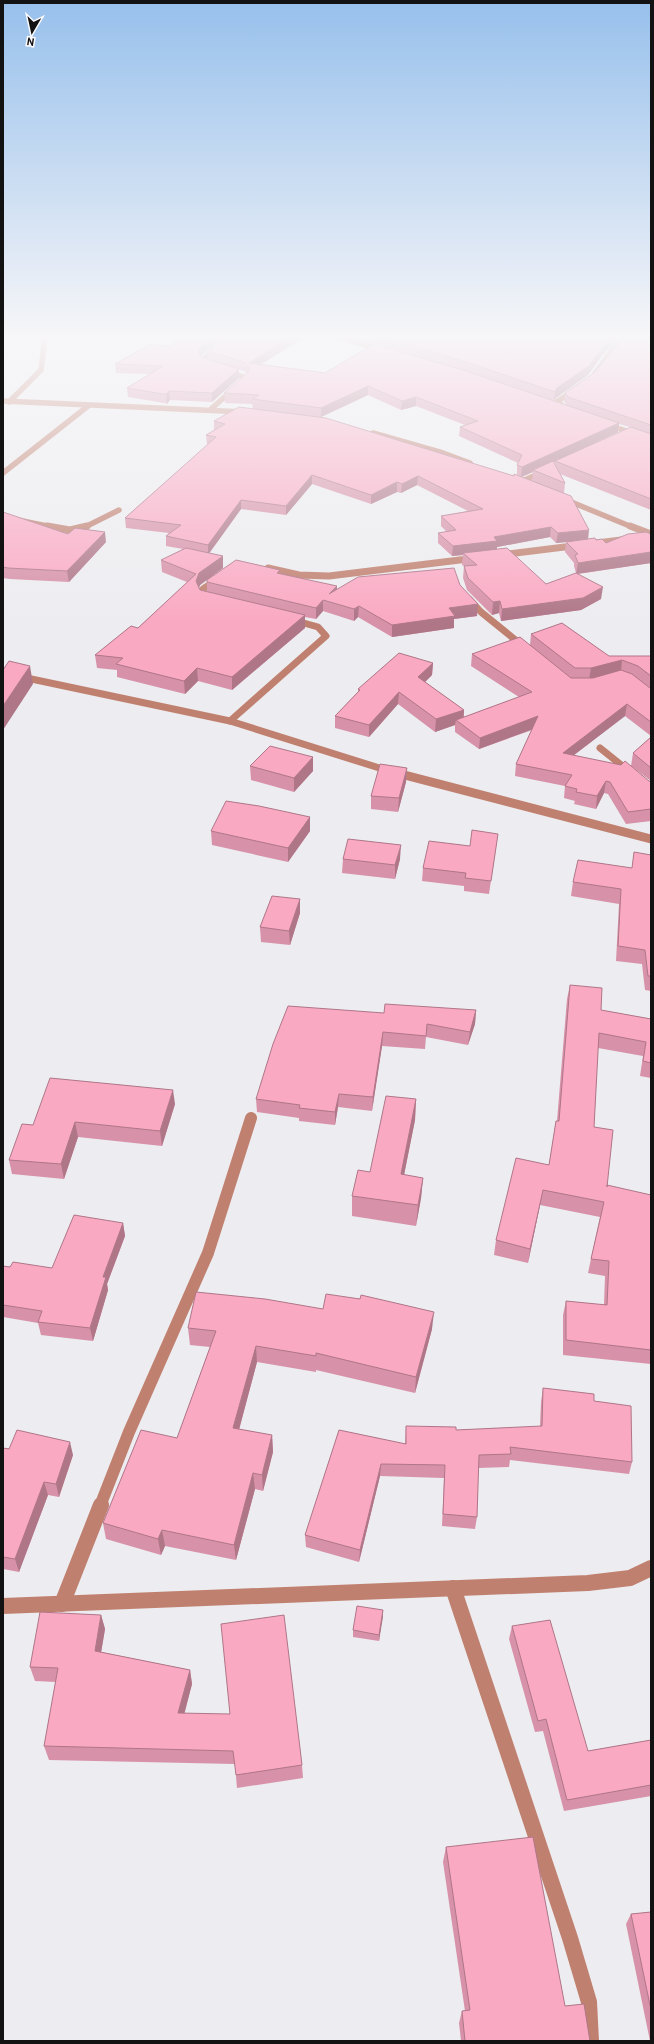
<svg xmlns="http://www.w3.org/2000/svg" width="654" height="2044" font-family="'PT Sans',sans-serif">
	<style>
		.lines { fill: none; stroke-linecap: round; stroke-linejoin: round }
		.minor-far4 { stroke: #c0806f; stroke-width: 5.5 }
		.minor-far3 { stroke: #c0806f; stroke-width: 7 }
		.minor-far2 { stroke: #c0806f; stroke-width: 9 }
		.minor-far1 { stroke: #c0806f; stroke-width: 12 }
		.minor { stroke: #c0806f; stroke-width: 16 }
		.wall { fill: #d791a8; fill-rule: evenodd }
		.shaded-wall { fill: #af7688 }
		.building { fill: #faa9c3; stroke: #af7688 }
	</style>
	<rect width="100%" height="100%" fill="#edecf0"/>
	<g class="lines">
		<!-- minor-far4 -->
		<g class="minor-far4">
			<polyline points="337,337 384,350"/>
			<polyline points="210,365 203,362 203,359 235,337"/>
			<polyline points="591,379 615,346 625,337"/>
			<polyline points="3,401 245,412"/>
			<polyline points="9,402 41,370 45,337"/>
			<polyline points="211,409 246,378 227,371"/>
			<polyline points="566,411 558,401 576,389"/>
			<polyline points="605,424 651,439"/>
			<polyline points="373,433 443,453 470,463"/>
			<polyline points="3,473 88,406"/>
			<polyline points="520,482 545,471"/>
			<polyline points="564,499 632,527"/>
			<polyline points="3,517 52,527"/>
			<polyline points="85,527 119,510"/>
		</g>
		<!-- minor-far3 -->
		<g class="minor-far3">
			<polyline points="47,526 70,530 87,526"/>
			<polyline points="630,526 651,534"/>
			<polyline points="500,555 621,540"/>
			<polyline points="268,568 299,575 329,576 476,558"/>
			<polyline points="208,599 204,598 202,594 203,589 218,579"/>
			<polyline points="470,600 481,612 524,647"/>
			<polyline points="3,673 230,721 392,772"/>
			<polyline points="230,721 326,636 318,627 293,620"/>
			<polyline points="600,748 630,772"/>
		</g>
		<!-- minor-far2 -->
		<g class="minor-far2">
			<polyline points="389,771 651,839"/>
			<polyline points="629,771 651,789"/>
		</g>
		<!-- minor-far1 -->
		<polyline class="minor-far1" points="100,1506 129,1432 208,1253 251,1118"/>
		<!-- minor -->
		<g class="minor">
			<polyline points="453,1588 570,1938 589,2002 591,2041"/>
			<polyline points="62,1604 101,1505"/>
			<polyline points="3,1606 588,1583 630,1578 651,1568"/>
		</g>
	</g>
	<!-- wall -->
	<g class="wall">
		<path d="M305 337 261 364 325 373 381 346 355 338V337H619L601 357 588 375 556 398 554 401 567 405 564 402 565 393 595 372 624 337H651V510L560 474 565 483 564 493 588 539 596 540 606 543 651 534V563L578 574 601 599 581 610 501 621 499 613 492 615 467 590 463 578 464 566 462 565 463 555 452 556 438 543V533L447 532 441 526V516L468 511 417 485 401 493 397 492 371 504 312 484 286 515 241 509 209 553 223 568 200 585 199 587 200 590 207 591V580L280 574 337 589 460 585 477 616 454 619V628L392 637 358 617 354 621 323 611 316 619 305 617V628L232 690 198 681 185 694 117 677V670L97 668 95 655 138 628 187 582 162 572 161 560 183 549 166 546V536L169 533 126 528 125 518 208 445 207 444 206 435 214 430V421L253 409 252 404 225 403 224 393 247 374 244 371 210 360 209 351ZM368 395 401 410 416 406 465 425 460 427 459 436 518 463 517 465V475L514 476 321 417ZM619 424 630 427 555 461V463L554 462 618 432ZM533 472 532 481 522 477ZM550 537 556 543 566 542 565 552 574 563V566L576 573 546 584 497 549V547Z"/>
		<polygon points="170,347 239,369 239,378 212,402 170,400 167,404 164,403 128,397 127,388 149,374 116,373 115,364"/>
		<polygon points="3,512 68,534 106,542 69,582 10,579 3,578"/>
		<polygon points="531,634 609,656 651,656 651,736 625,716 574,755 651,782 651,821 626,824 608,794 604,793 596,809 574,804 575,801 564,798 565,786 515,776 516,764 532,730 479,749 455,732 455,725 435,732 398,704 369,737 335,728 335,716 358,692 358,689 433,663 432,675 425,682 464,710 464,717 519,697 471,666 472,654 530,645"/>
		<polygon points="651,737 651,781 631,766 633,753"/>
		<polygon points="313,757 313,771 294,792 251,780 250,766"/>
		<polygon points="407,768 406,782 398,812 371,809 371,796"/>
		<polygon points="310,817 310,831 288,862 212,845 211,831"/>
		<polygon points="470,846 496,846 489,894 464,891 464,886 422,881 423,868"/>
		<polygon points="651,855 651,991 645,990 642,964 616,961 619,904 571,896 573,882 632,868"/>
		<polygon points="343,859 400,859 395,879 342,873"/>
		<polygon points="300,899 300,913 290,945 261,942 260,927"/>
		<polygon points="570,985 601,1010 651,1019 651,1078 640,1076 643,1056 598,1048 594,1127 607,1187 651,1195 651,1364 563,1355 563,1315 566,1301 604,1305 605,1276 588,1273 600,1217 540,1205 528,1263 494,1255 496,1240 549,1165 556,1121 557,1121 567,999"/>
		<polygon points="476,1010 475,1024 468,1045 426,1037 425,1049 382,1046 372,1111 338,1107 335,1125 299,1121 299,1118 257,1112 256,1099 384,1013"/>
		<polygon points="416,1099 415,1120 404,1175 423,1178 421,1198 416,1226 352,1216 352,1196 370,1172"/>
		<polygon points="175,1104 162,1146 78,1137 64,1179 12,1174 9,1160 33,1125"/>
		<polygon points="123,1223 125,1236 107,1284 108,1290 93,1341 41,1335 38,1323 3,1317 3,1266 10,1267 52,1268"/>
		<polygon points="188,1328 432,1329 415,1393 316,1370 316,1372 257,1362 239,1429 272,1435 273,1452 263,1491 255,1489 236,1560 165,1546 161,1555 106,1539 103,1523 177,1438 210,1347 190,1345"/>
		<polygon points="543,1388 594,1401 632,1462 629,1474 510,1460 509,1467 478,1468 477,1517 475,1529 442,1526 444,1478 380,1476 359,1562 306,1547 305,1535 339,1430 405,1444 406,1426 456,1430 540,1427 541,1402"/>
		<polygon points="3,1448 73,1455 59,1497 48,1495 19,1572 3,1569"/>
		<polygon points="383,1610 379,1641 353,1637 353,1630"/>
		<polygon points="101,1615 105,1629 101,1652 190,1670 192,1684 184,1713 302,1765 303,1778 237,1788 235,1764 49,1760 44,1746 56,1682 35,1681 30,1667"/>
		<polygon points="512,1626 588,1751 651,1740 651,1796 564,1811 543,1731 535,1732 509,1639"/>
		<polygon points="446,1847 565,2006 590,2041 461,2041 459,2023 462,2011 465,2011 443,1862"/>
		<polygon points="651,1912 651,2041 650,2041 626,1924 631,1914"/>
	</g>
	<!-- shaded-wall -->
	<g class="shaded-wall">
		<polygon points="215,337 227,337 199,357 198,354 199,349"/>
		<polygon points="291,337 305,337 250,371 249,363"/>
		<polygon points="613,337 619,337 601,357 588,375 556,398 554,401 555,392 557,388 602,348"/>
		<polygon points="239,369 239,378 212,402 212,393"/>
		<polygon points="368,386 368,395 321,417 321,408"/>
		<polygon points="169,391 170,400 167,404 166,394"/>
		<polygon points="416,397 416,406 401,410 402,401"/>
		<polygon points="619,423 618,432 535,471 533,470 533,472 521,477 522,467"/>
		<polygon points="312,475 312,484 286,515 286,506"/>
		<polygon points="418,476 417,485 401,493 402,484"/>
		<polygon points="397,482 397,492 371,504 371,495"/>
		<polygon points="241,500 241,509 208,555 208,545"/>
		<polygon points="551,527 550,537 497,547 497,551 463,553 463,555 452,556 453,546 494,537"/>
		<polygon points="589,530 588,540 556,543 558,533"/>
		<polygon points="105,532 106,542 69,582 67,571"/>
		<polygon points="651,552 651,563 576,574 578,563"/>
		<polygon points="223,556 223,568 200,585 197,594 196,581 199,573"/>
		<polygon points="337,586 337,597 329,594"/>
		<polygon points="603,587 601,599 581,610 501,621 502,609"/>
		<polygon points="323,600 323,611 316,619 316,608"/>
		<polygon points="500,601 499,613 492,615 493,602"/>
		<polygon points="478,604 477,616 454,619 454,628 392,637 392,625 449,608"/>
		<polygon points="359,606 358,617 354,621 354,609"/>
		<polygon points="305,615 305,628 232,690 232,677"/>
		<polygon points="622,660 621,671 589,680 591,668"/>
		<polygon points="433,663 432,675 418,689 418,677"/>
		<polygon points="30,666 33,684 3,730 3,706"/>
		<polygon points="197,668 198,681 185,694 184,681"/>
		<polygon points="399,692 398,704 369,737 369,725"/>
		<polygon points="627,704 625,716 561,765 563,753"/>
		<polygon points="464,710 463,722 456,720 455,725 435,732 436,719"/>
		<polygon points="538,716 536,728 479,749 480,738"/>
		<polygon points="313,757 313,771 294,792 294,778"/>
		<polygon points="407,768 406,782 398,812 399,798"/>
		<polygon points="606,781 604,793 596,809 597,796"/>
		<polygon points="310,817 310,831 288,862 288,848"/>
		<polygon points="401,845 400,859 395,879 395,865"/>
		<polygon points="300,899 300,913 290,945 289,931"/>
		<polygon points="476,1010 475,1024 468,1045 470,1032"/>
		<polygon points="383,1032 382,1046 372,1111 373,1097"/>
		<polygon points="173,1090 175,1104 162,1146 160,1131"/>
		<polygon points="339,1094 338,1107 335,1125 335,1112"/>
		<polygon points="416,1099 415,1120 400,1195 401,1174"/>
		<polygon points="75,1122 78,1137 64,1179 61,1164"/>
		<polygon points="423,1178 421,1198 416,1226 418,1205"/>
		<polygon points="543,1190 540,1205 528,1263 530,1249"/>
		<polygon points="123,1223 125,1236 107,1284 108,1290 93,1341 90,1328 103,1277"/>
		<polygon points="434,1312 432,1329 415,1393 416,1377"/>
		<polygon points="256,1346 257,1362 235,1445 233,1428"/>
		<polygon points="272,1435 273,1452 263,1491 262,1475"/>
		<polygon points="70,1442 73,1455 59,1497 56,1484"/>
		<polygon points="381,1464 380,1476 359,1562 360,1550"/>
		<polygon points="253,1473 255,1489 236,1560 234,1545"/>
		<polygon points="44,1482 48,1495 19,1572 15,1559"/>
		<polygon points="162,1530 165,1546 161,1555 158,1539"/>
		<polygon points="383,1610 383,1617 379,1641 379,1635"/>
		<polygon points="101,1615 105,1629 99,1665 95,1651"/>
		<polygon points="190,1670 192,1684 181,1727 178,1713"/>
	</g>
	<!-- building -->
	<g class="building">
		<polygon points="181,337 215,337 199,349 198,354 201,357 239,369 212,393 169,391 166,394 163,394 127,388 163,366 115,364 151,344 170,347"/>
		<polygon points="229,337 291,337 249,363 325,373 374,344 463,370 619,423 522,467 517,465 522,455 460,427 478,421 416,397 402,401 368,386 321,408 252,399 259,395 224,393 248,372 250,368 244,362 209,351"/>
		<polygon points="382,337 613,337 602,348 589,366 557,388 555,392 466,362"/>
		<polygon points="624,337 647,337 651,338 651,425 568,397 565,393 595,372"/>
		<polygon points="239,407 326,418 514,476 514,474 571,496 589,530 558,533 551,527 494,537 497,541 453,546 438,533 456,530 441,516 483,509 418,476 402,484 397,482 371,495 312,475 286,506 241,500 208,545 166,536 181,525 125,518 216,437 206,435 225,424 214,421"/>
		<polygon points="631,427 651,434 651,499 555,461"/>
		<polygon points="553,461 565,483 533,470"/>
		<polygon points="3,512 68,534 75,528 105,532 67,571 8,568 3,567"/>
		<polygon points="646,532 651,534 651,552 578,563 575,555 578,554 566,542 595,538 596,540 602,539 606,543 628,534"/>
		<polygon points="186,548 223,556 199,573 196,581 200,590 305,615 232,677 197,668 184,681 116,664 123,658 95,655 131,626 138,628 196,574 161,560"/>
		<polygon points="507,548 546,584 576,573 603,587 583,598 502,609 500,601 493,602 468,578 464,566 477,565 463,553"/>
		<polygon points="236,560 280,570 277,573 337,586 329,594 358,577 454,568 460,585 478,604 449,608 455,616 392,625 359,606 354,609 323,600 316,608 207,582 207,580"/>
		<polygon points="562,623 609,656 651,656 651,676 638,666 622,660 591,668 575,668 531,634"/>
		<polygon points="520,637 571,678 593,678 621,670 632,674 650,688 651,688 651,722 627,704 563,753 621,765 625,761 649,781 651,782 651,809 628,812 610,782 606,781 597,796 576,792 577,789 565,786 572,775 516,764 538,716 480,738 456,720 532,692 472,654"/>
		<polygon points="399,653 433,663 418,677 464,710 436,719 399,692 369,725 335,716 360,690 358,689"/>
		<polygon points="9,661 30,666 3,706 3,670"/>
		<polygon points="651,737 651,768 633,753"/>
		<polygon points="270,746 313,757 294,778 250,766"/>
		<polygon points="380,764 407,768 399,798 371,796"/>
		<polygon points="226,801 259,806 310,817 288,848 211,831"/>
		<polygon points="472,830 498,834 491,881 465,878 466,873 423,868 429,841 470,846"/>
		<polygon points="348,839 401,845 395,865 343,859"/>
		<polygon points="634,852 651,855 651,976 648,976 645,950 618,946 621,889 573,882 578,860 632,868"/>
		<polygon points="272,896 300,899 289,931 260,927"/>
		<polygon points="570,985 602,988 601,1010 651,1019 651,1063 643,1061 646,1042 599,1033 594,1127 613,1130 607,1187 607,1185 651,1195 651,1350 566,1340 566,1301 607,1305 609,1261 591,1259 604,1202 543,1190 530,1249 496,1240 516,1158 549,1165 556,1121 559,1121"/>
		<polygon points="385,1004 476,1010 470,1032 427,1024 426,1036 383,1032 373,1097 339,1094 335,1112 299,1108 300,1105 256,1099 273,1044 288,1006 384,1013"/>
		<polygon points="50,1078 173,1090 160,1131 75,1122 61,1164 9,1160 22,1124 33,1125"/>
		<polygon points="386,1096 416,1099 401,1174 423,1178 418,1205 352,1196 358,1170 370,1172"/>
		<polygon points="74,1215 123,1223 103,1277 106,1277 90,1328 38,1322 42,1311 3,1305 3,1266 10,1267 13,1262 52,1268"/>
		<polygon points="196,1292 265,1299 323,1309 326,1294 360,1299 361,1295 434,1312 416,1377 316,1353 316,1356 256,1346 233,1428 272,1435 262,1475 253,1473 234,1545 162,1530 158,1539 103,1523 141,1430 177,1438 216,1331 188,1328"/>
		<polygon points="543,1388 594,1394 594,1401 631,1406 632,1462 510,1447 511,1454 479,1455 477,1517 443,1514 445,1465 381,1464 360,1550 305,1535 339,1430 406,1444 406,1426 456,1427 456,1430 542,1426"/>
		<polygon points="17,1430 70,1442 56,1484 44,1482 15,1559 3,1557 3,1448 9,1449"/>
		<polygon points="357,1606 383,1610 379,1635 353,1630"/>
		<polygon points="40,1612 101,1615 95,1651 190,1670 178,1713 230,1714 221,1624 284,1615 302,1765 236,1775 233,1751 44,1746 58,1668 30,1667"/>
		<polygon points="550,1620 588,1751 651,1740 651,1785 567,1800 546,1719 538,1721 512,1626"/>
		<polygon points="533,1837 565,2006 584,2004 590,2041 465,2041 462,2011 470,2010 446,1847"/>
		<polygon points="651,1912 651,2010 631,1914"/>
	</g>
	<!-- sky -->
	<linearGradient id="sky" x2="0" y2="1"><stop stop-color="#97c0ec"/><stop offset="0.54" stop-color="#f7f6f8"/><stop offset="1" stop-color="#f7f6f8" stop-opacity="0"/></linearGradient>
	<rect width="654" height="623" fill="url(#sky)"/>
	<!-- border -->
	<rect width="654" height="2044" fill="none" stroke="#121213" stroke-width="8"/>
	<!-- north arrow -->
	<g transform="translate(32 32) rotate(189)" stroke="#fbfafe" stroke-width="3" paint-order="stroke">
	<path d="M0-3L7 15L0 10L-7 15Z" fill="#121213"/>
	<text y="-6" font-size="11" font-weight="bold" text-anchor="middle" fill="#121213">N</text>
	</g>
</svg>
